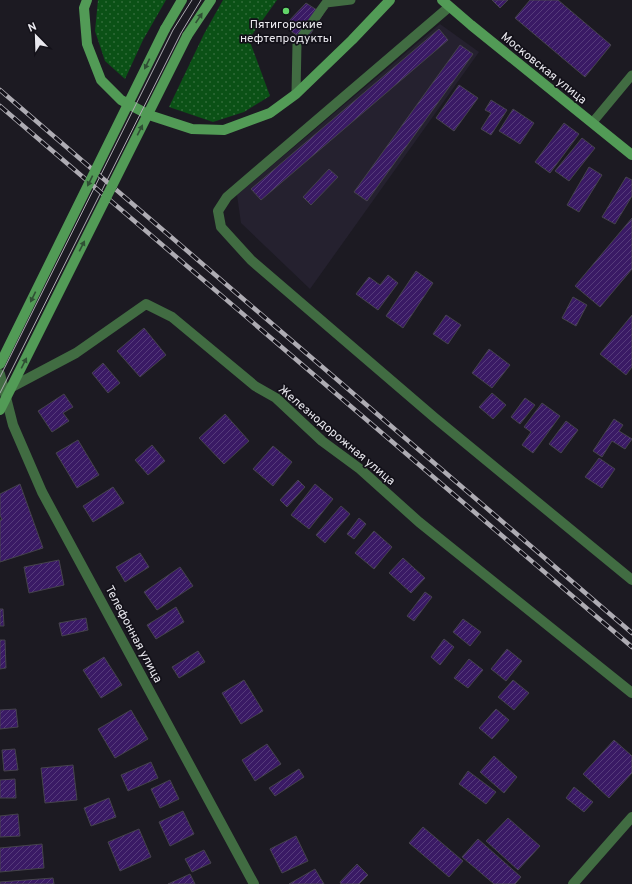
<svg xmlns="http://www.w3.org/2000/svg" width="632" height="884" font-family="Overpass,sans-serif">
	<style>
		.built { fill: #25212f }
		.grass { fill: url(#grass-dots) }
		.building { fill: url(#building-hatch); stroke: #45434c }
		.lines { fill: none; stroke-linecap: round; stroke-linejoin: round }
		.lane { stroke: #416c42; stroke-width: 9 }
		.street { stroke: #416c42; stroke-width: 10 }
		.secondary { stroke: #529b56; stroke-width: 10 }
		.tram { stroke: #aeacb3; stroke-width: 1 }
		.rail-casing { stroke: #aeacb3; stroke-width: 4.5 }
		.rail { stroke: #131119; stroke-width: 3; stroke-dasharray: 9; stroke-linecap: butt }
		.secondary-bridge { stroke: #529b56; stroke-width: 10 }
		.oneway { fill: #2f4f34 }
		.poi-dot { fill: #62d469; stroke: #131119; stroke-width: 1.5 }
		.labels { text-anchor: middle; stroke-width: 3.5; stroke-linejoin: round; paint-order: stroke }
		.poi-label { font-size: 12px; fill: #e9e8ee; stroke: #131119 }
		.street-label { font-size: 12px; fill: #e9e8ee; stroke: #131119 }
	</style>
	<defs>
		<pattern id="grass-dots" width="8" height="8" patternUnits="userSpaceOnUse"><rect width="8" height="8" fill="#0b5116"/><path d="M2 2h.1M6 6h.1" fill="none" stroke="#2f6a38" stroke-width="1.8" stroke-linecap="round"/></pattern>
		<pattern id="building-hatch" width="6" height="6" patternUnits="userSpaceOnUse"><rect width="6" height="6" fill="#3a1a65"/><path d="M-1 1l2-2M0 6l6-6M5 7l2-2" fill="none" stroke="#563b7b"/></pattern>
	</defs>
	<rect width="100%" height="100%" fill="#1c1a22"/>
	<!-- built -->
	<polygon class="built" points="440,24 479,52 310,289 241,223 237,195"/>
	<!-- grass -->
	<g class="grass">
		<polygon points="98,0 166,0 143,40 125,79 105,61 95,31"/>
		<polygon points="223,0 277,0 249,39 270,96 244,112 213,122 169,107 204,34"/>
	</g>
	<!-- building -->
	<g class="building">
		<polygon points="492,0 508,0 500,8"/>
		<polygon points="530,0 558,0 611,45 585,77 515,18"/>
		<polygon points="306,3 323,14 306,41 289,30 287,23"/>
		<polygon points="439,29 448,40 261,200 251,189"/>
		<polygon points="460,45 473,54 367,201 354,192"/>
		<polygon points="459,85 478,98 454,131 436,118"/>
		<polygon points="491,100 507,110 491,135 481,129 491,113 485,110"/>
		<polygon points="513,109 534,123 520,144 499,131"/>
		<polygon points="564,123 579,134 550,173 535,162"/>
		<polygon points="582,138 595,148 569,181 555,171"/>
		<polygon points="589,167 602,175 579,212 567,205"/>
		<polygon points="329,169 338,177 311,205 303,197"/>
		<polygon points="626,177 632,180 632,196 615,224 602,217"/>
		<polygon points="632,218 632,269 600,307 575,286"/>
		<polygon points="416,271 433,283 403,328 386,316"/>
		<polygon points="388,275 398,283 378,310 356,294 369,277 380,285"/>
		<polygon points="573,297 587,305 576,326 562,318"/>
		<polygon points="446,315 461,325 448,344 433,334"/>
		<polygon points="632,315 632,367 626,375 600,354"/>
		<polygon points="144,328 166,355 140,377 117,351"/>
		<polygon points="489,349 510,365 492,388 472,373"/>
		<polygon points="103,363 120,383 108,393 92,373"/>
		<polygon points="492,393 506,405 493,419 479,407"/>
		<polygon points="64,394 73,407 63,413 69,421 52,432 38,411"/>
		<polygon points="525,398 535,405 520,424 511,417"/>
		<polygon points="542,403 560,416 533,453 522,445 531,432 524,427"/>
		<polygon points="225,414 249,441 224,464 199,438"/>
		<polygon points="614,419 623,425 619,431 632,439 625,449 612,441 602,457 593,451"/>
		<polygon points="566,421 578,430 561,453 549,444"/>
		<polygon points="78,440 99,475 77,488 56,453"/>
		<polygon points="152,445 165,461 148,475 135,460"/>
		<polygon points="273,446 292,462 273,486 253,469"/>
		<polygon points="599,458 615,469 602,488 585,477"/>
		<polygon points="298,480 305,487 287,507 280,500"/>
		<polygon points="20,484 43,548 0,562 0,520 2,520 0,515 0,494"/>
		<polygon points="315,484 333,499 309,529 291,515"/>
		<polygon points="113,487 124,503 93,522 83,506"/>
		<polygon points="341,506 350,514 325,543 316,535"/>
		<polygon points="359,518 366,524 354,539 347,534"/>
		<polygon points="374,531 392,547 374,569 355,553"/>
		<polygon points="140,553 149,567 125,582 116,567"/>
		<polygon points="403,558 425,578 411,593 389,573"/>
		<polygon points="59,560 64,585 29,593 24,567"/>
		<polygon points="180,567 193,586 157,610 144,592"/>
		<polygon points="425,592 432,597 414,621 407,616"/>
		<polygon points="176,607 184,622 156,639 147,625"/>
		<polygon points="0,609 3,609 4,626 0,626"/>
		<polygon points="86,618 88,630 62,636 59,623"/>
		<polygon points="463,619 481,632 470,646 453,632"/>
		<polygon points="444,639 454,647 440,665 431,657"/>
		<polygon points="0,640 5,640 6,668 0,669"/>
		<polygon points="507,649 522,661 506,681 491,669"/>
		<polygon points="198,651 205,662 179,678 172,667"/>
		<polygon points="104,657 122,685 101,698 83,670"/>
		<polygon points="469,659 483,670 468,688 454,678"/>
		<polygon points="244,680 263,711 241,724 222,693"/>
		<polygon points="513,680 529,693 514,710 498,697"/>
		<polygon points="16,709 18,727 0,729 0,710"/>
		<polygon points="496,709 509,720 492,739 479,728"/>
		<polygon points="131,710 148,739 115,758 98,729"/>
		<polygon points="614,740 632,756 632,773 609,798 583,774"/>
		<polygon points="267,744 281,764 255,781 242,760"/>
		<polygon points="15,749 18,770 4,771 2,750"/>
		<polygon points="494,756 517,777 504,793 480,772"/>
		<polygon points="151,762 158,778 128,791 121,775"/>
		<polygon points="73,765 77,800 45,803 41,768"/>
		<polygon points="299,769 304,777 275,796 269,788"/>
		<polygon points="468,771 496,792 486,804 459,784"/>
		<polygon points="15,779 16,798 0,798 0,780"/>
		<polygon points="170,780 179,799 160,808 151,789"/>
		<polygon points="574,787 593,802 584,812 566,798"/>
		<polygon points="109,798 116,817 91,826 84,808"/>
		<polygon points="183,811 194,834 170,846 159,822"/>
		<polygon points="18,814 20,836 0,837 0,816"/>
		<polygon points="508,818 540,846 518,870 486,841"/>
		<polygon points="423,827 463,861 449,877 409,843"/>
		<polygon points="139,829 151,857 120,871 108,842"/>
		<polygon points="296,836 308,861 282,873 270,849"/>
		<polygon points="478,839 521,877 515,884 494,884 462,857"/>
		<polygon points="42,844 44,868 0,872 0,848"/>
		<polygon points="204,850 211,863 192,872 185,859"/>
		<polygon points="357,864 368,875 359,884 341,884 340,882"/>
		<polygon points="315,869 324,884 289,884"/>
		<polygon points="190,874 195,884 168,884"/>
		<polygon points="53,878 54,884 0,884 0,882"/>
	</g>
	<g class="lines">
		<!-- lane -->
		<g class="lane">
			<polyline points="296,94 297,43 326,3 351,0"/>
			<polyline points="592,123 632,75"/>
		</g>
		<!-- street -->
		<g class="street">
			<polyline points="449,7 227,197 218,211 221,227 251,260 435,418 632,580"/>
			<polyline points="0,374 13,425 42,492 254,884"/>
			<polyline points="8,389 76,353 146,304 172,317 255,386 276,398 322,441 360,469 419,522 632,693"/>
			<polyline points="573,884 632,817"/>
		</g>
		<!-- secondary -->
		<g class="secondary">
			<polyline points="87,0 84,8 87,44 101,80 121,100 149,115 192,129 224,130 270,113 296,94 352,40 390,0"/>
			<polyline points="442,0 471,25 632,155"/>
			<polyline points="165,29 182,0"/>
			<polyline points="187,36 211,0"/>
		</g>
		<!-- tram -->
		<g class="tram">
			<polyline points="0,377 173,30 192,0"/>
			<polyline points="0,393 181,33 201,0"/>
		</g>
		<!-- rail casing -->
		<g class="rail-casing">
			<g id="rail">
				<polyline points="0,90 632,633"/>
				<polyline points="0,106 632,647"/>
			</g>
		</g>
		<!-- rail -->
		<use href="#rail" class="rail"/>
		<!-- secondary-bridge -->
		<g class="secondary-bridge">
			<polyline points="0,364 165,29"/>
			<polyline points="0,410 187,36"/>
		</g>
	</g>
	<!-- one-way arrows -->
	<defs><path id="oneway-solid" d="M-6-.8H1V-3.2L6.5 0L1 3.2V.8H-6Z"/></defs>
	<g class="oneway">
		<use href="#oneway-solid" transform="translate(199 18) rotate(-56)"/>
		<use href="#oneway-solid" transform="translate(147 64) rotate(116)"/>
		<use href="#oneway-solid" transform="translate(140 130) rotate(-63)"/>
		<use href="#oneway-solid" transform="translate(90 181) rotate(116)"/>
		<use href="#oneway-solid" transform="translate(82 246) rotate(-63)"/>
		<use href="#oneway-solid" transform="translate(33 297) rotate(116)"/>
		<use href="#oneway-solid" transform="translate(24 363) rotate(-63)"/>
	</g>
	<!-- markers -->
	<circle class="poi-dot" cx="286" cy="11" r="4"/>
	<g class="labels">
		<!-- poi labels -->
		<g class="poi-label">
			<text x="286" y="28">Пятигорские<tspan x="286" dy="14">нефтепродукты</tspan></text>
		</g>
		<!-- street labels -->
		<g class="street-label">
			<text transform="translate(544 68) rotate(39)" y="4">Московская улица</text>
			<text transform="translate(337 435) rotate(40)" y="4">Железнодорожная улица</text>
			<text transform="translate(134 634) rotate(62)" y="4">Телефонная улица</text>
		</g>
	</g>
	<!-- north arrow -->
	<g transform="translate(36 36) rotate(337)" stroke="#131119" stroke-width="3" paint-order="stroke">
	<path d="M0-3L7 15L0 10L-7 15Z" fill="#e9e8ee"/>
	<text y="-6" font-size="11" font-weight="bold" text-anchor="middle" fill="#e9e8ee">N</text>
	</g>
</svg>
